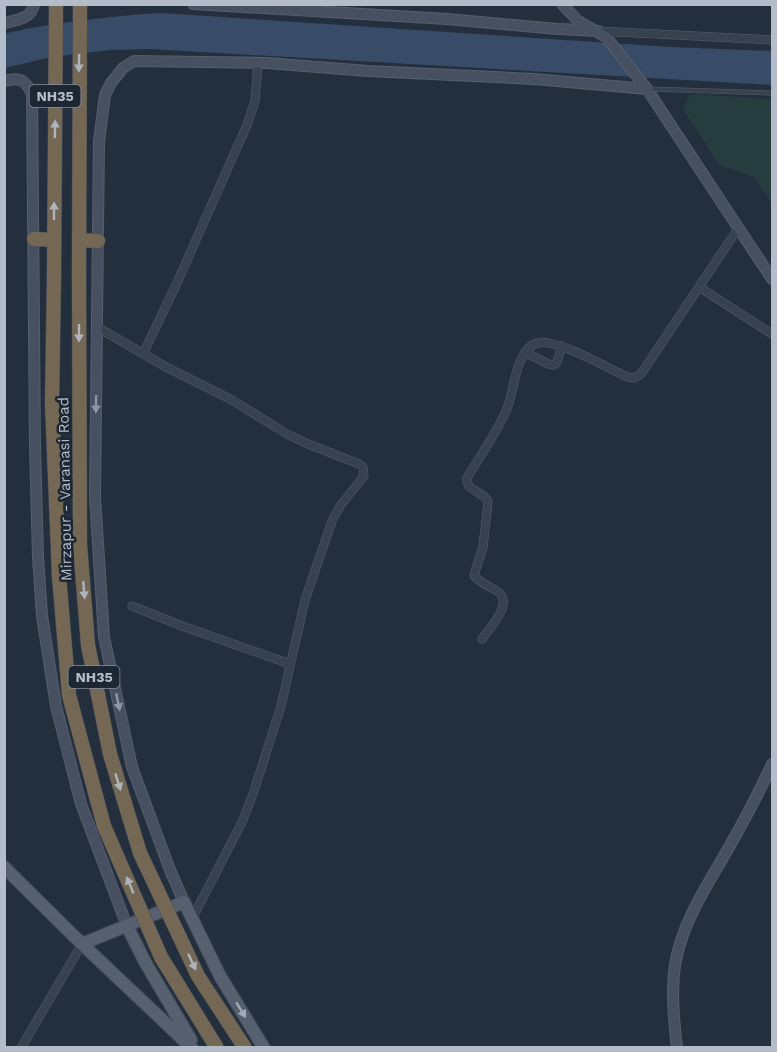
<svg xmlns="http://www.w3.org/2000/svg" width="777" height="1052" font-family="'Work Sans',sans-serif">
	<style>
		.green { fill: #263c3f }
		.water { fill: #394c67 }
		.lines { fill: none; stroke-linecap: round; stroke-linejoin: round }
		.lane-casing { stroke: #565f6c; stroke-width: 5 }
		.street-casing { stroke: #565f6c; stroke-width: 9 }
		.secondary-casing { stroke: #565f6c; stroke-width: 12 }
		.primary-casing { stroke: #414a57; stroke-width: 14 }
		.highway-casing { stroke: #434c59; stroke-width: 15 }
		.lane { stroke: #38414e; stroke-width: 4 }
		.street { stroke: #38414e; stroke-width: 8 }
		.secondary { stroke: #465061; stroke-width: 10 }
		.primary { stroke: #56606e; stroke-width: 12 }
		.highway { stroke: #746855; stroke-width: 14 }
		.highway-bridge-casing { stroke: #434c59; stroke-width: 15; stroke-linecap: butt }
		.highway-bridge { stroke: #746855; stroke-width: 14 }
		.oneway { fill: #aeb4bd }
		.oneway2 { fill: #8e96a5 }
		.oneway3 { fill: #a1aab7 }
		.labels { text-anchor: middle; stroke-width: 5; stroke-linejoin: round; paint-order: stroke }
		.shield { fill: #1d2633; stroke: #878f9c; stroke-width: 1.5 }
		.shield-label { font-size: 14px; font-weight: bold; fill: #b4bcc9 }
		.street-label { font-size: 15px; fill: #b4bcc9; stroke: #1d2633 }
	</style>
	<rect width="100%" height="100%" fill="#242f3e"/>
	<!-- green -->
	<polygon class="green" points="690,94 772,99 772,204 754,177 719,165 683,109"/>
	<!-- water -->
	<path class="water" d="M161 13 670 47 772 51V85L150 49 110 50 51 57 5 68V34C21 29 38 27 55 24 90 19 125 15 161 13Z"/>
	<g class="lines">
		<!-- lane casing -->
		<g class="lane-casing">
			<polyline id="lane" points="648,89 772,93"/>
		</g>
		<!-- street casing -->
		<g class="street-casing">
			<g id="street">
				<polyline points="598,31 772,40"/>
				<polyline points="699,287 772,334"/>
				<polyline points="97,327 166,367 232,400 287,434 308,444 359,464 363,467 364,476 340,506 332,521 305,600 281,706 254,791 243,820 192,919"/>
				<polyline points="525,352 548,364 554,365 557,362 562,346"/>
				<polyline points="143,354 176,285 247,125 255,101 258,63"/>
				<polyline points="132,606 182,626 290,664"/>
				<path d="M482 639C490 628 515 602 497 591 489 586 479 583 474 575L483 547 488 502C484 490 466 493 467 478 479 457 497 433 506 411 513 395 513 378 520 362 524 354 528 345 538 343 557 338 607 368 627 377L634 378 641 374 739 227"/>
				<polyline points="21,1048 82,944"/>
			</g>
		</g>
		<!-- secondary casing -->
		<g class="secondary-casing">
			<g id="secondary">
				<polyline points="193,4 447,19 558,29 598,31"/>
				<polyline points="562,4 578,21 606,37 647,89 772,279"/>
				<path d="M4 23C16 20 32 19 34 4"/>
				<path d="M4 81C20 77 25 79 32 94L35 446 38 557 42 616 56 706 81 804 127 926"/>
				<polyline points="184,902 170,870 132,767 104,637 95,497 99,141 105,95 111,83 123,68 134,61 267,63 368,71 534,79 647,89"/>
				<path d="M677 1048C674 1021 671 992 675 965 682 922 707 886 728 849 744 821 759 793 772 764"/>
			</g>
		</g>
		<!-- primary casing -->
		<g class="primary-casing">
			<g id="primary">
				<polyline points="4,867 82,944 192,1048"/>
				<polyline points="127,926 145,962 191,1040"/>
				<polyline points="82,944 184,902 220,976 264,1048"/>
			</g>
		</g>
		<!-- highway casing -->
		<g class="highway-casing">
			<g id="highway">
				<polyline points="34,239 54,240"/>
				<polyline points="79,240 98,241"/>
				<polyline points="79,274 80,4"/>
				<polyline points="54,276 56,4"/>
			</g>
		</g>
		<!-- lane -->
		<use href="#lane" class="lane"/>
		<!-- street -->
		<use href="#street" class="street"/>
		<!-- secondary -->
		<use href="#secondary" class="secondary"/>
		<!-- primary -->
		<use href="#primary" class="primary"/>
		<!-- highway -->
		<use href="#highway" class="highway"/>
		<!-- highway-bridge casing -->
		<g class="highway-bridge-casing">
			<g id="highway-bridge">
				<polyline points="79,274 80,545 88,645 110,754 140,853 198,976 245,1048"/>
				<polyline points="54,276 52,403 59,576 69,695 104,826 161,957 217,1048"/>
			</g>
		</g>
		<!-- highway-bridge -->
		<use href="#highway-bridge" class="highway-bridge"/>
	</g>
	<!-- one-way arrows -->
	<defs><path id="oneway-solid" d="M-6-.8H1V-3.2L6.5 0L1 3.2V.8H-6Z" transform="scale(1.5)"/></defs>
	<g class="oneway">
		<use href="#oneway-solid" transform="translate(79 63) rotate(91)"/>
		<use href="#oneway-solid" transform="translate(55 129) rotate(-89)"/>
		<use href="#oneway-solid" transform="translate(54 211) rotate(-90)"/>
		<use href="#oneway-solid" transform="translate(79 333) rotate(90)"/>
		<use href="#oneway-solid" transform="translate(84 590) rotate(85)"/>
		<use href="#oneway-solid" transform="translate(118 782) rotate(73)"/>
		<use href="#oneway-solid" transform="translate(130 885) rotate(-113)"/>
		<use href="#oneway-solid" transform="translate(192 962) rotate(65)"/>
	</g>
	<g class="oneway2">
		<use href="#oneway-solid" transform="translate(96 404) rotate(91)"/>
		<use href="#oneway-solid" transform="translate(118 702) rotate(78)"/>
	</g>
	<use class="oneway3" href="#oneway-solid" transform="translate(241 1010) rotate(59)"/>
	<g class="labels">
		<!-- shield labels -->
		<g class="shield">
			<rect x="29.5" y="85" width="51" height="22" rx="4.5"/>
			<rect x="68.5" y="666" width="51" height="22" rx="4.5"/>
		</g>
		<g class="shield-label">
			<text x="55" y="101">NH35</text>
			<text x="94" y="682">NH35</text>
		</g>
		<!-- street labels -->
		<g class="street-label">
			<text transform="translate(65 489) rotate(-91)" y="5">Mirzapur - Varanasi Road</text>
		</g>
	</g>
	<!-- border -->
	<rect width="777" height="1052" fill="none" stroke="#b4bcc9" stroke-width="12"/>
</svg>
